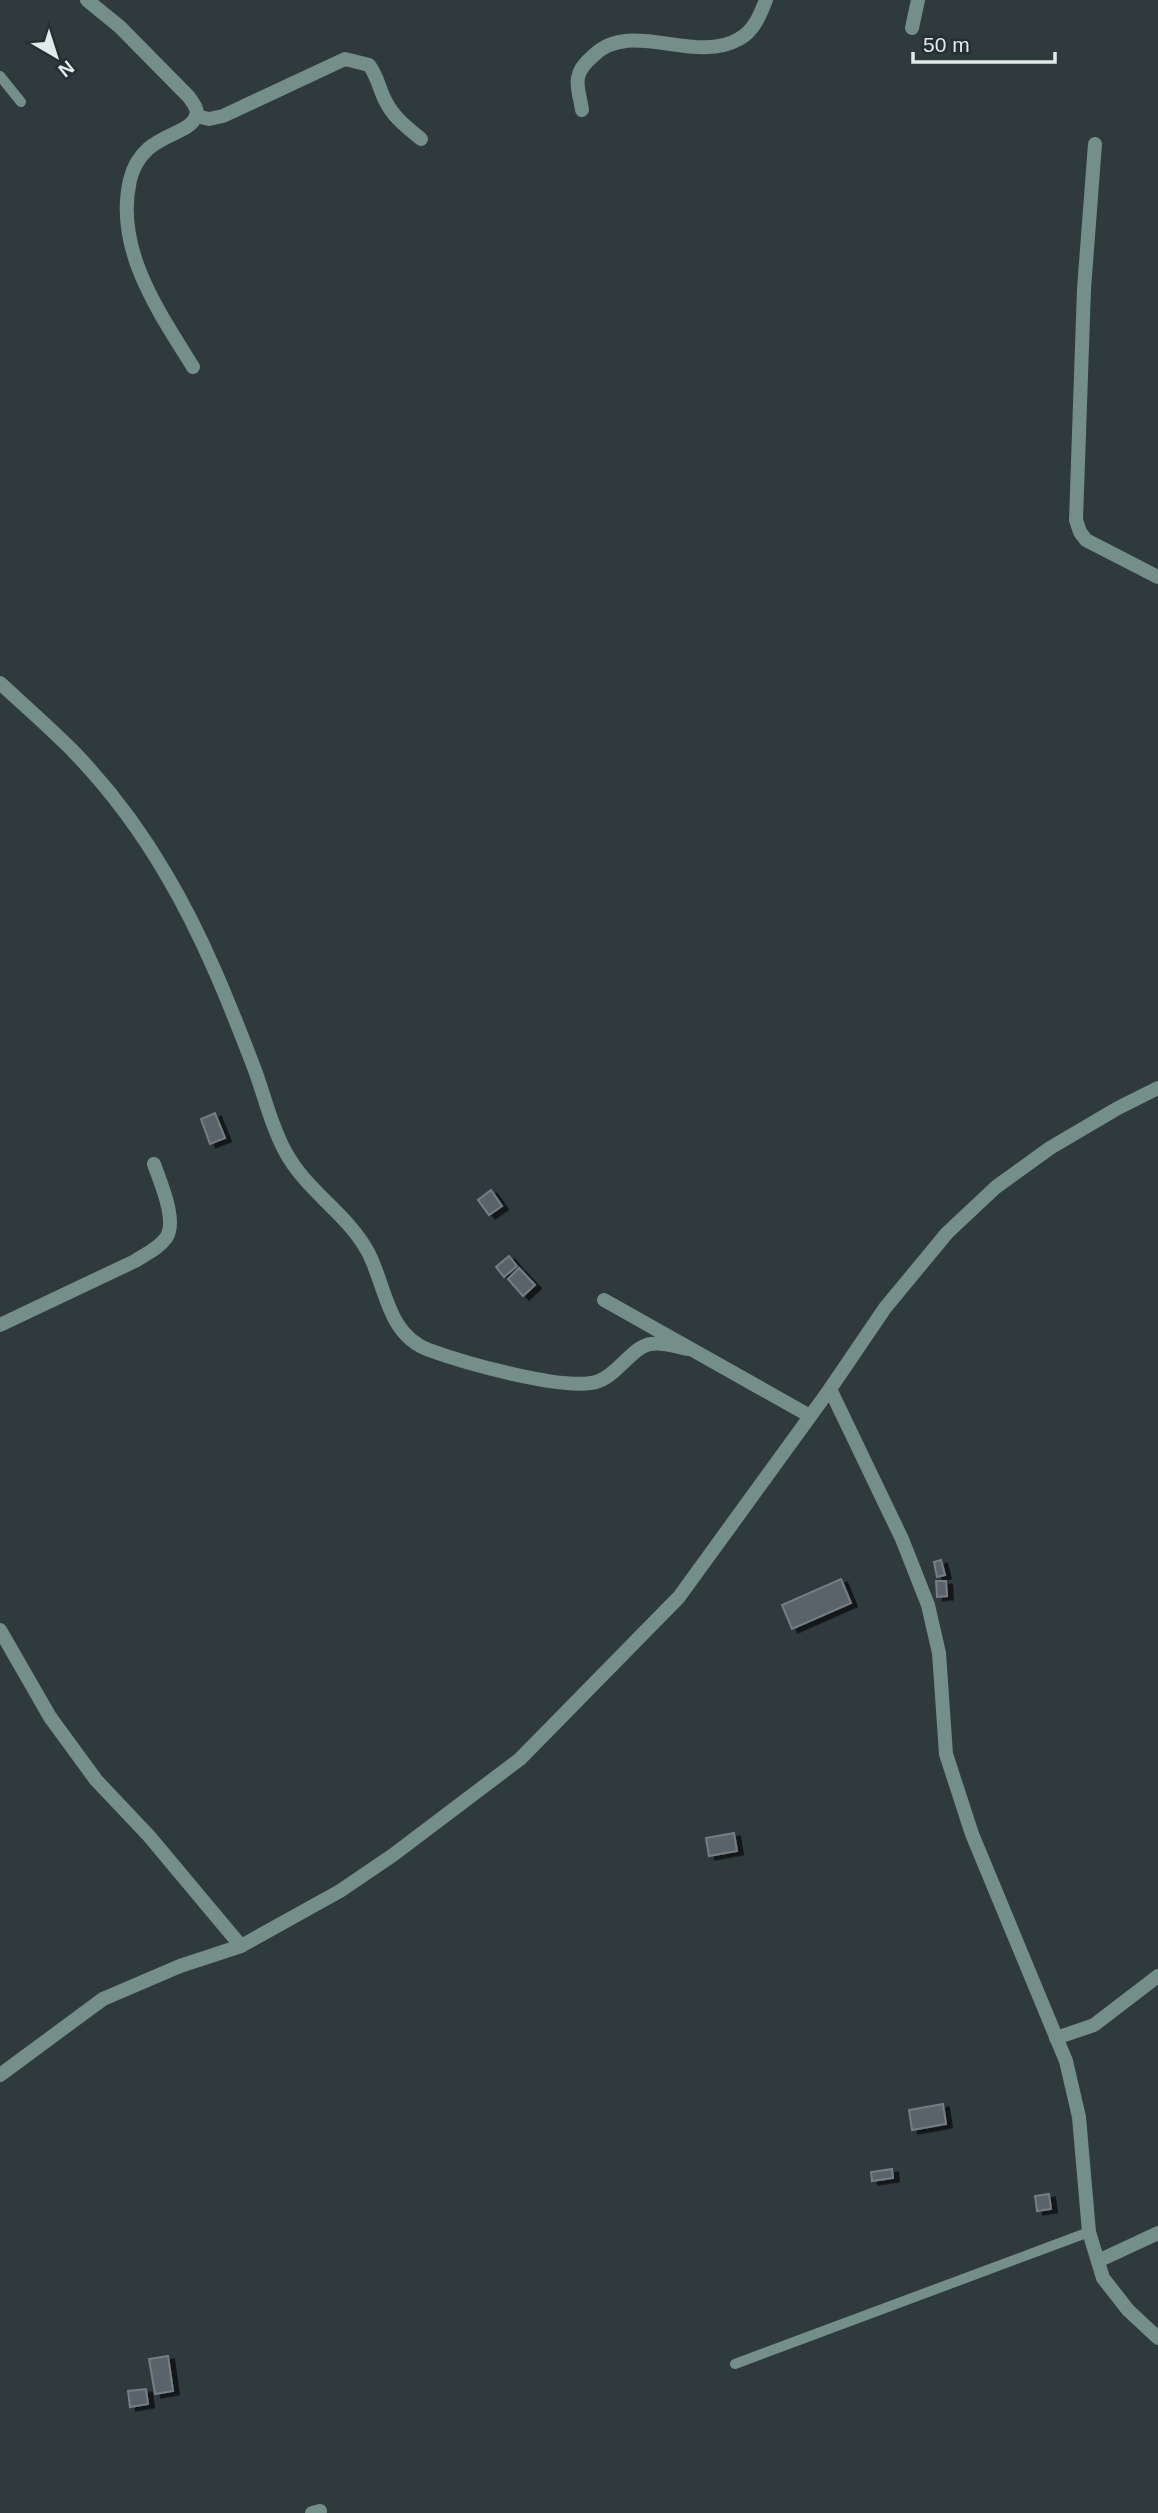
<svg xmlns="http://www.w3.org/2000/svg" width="1158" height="2513" font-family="Helvetica,sans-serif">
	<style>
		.building { fill: #5a636a; stroke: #747e84; stroke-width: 2; filter: url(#shadow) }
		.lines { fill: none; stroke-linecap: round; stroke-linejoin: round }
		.service { stroke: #748f8a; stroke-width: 10 }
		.minor { stroke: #748f8a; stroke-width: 14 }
		.tertiary { stroke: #748f8a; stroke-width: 14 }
	</style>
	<defs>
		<filter id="shadow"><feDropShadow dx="6" dy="3.5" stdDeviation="0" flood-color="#0009"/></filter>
	</defs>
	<rect width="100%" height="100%" fill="#2f3a3c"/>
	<!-- building -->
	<g class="building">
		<polygon points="215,1113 225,1138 210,1144 201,1119"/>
		<polygon points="491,1190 502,1206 489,1215 478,1200"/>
		<polygon points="509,1256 517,1266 504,1277 496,1267"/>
		<polygon points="519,1268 535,1285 523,1296 508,1279"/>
		<polygon points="941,1560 945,1575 937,1577 934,1562"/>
		<polygon points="841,1579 851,1603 792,1629 782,1605"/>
		<polygon points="936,1581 946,1581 947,1596 937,1597"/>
		<polygon points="734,1833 737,1851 709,1856 706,1838"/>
		<polygon points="943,2104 946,2124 912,2130 909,2110"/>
		<polygon points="892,2169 893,2178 872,2181 871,2172"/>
		<polygon points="1049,2194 1051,2209 1037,2211 1035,2196"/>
		<polygon points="168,2356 173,2391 155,2394 149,2359"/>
		<polygon points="146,2389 148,2404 130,2407 128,2391"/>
	</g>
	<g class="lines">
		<!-- service -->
		<g class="service">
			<polyline points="0,76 21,102"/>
			<polyline points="735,2364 1089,2232"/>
		</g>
		<!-- minor -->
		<g class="minor">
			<path d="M87 0 120 27 189 97C192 102 199 109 196 116 189 138 142 131 130 180 114 249 159 312 193 367"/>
			<polyline points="912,28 918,0"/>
			<path d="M582 110C581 101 576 87 578 78 579 70 587 61 593 56 630 18 694 65 739 39 754 31 760 15 766 0"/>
			<path d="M196 116 209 119 223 116 345 59 369 65C378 77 379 89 386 102 394 118 408 128 421 139"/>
			<polyline points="1095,144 1084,289 1076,520 1080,532 1086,540 1158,577"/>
			<path d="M0 683C24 705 49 727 72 750 108 787 141 831 167 876 202 935 228 1000 253 1065 264 1093 270 1124 285 1151 306 1191 347 1213 368 1252 386 1286 387 1335 429 1350 462 1362 568 1393 599 1381 618 1374 633 1346 651 1344 663 1342 677 1347 689 1349"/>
			<polyline points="604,1300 810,1416"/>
			<path d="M0 1325 135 1261C146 1254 159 1248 166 1238 178 1221 160 1182 154 1164"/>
			<polyline points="830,1389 902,1539 928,1605 939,1653 946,1754 972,1834 1066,2061 1079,2117 1089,2232 1103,2278 1128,2310 1158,2338"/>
			<polyline points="0,1630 50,1717 96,1780 149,1836 241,1946"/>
			<polyline points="1056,2038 1094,2025 1158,1976"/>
			<polyline points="1098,2261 1158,2233"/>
			<polyline points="312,2513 320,2511"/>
		</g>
		<!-- tertiary -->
		<polyline class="tertiary" points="0,2075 103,1999 180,1966 241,1946 340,1891 393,1855 520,1759 679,1597 830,1389 885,1308 947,1233 996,1187 1050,1148 1118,1108 1158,1088"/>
	</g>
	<!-- north arrow -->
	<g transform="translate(56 56) rotate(141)" stroke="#253032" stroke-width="5" paint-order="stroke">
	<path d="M0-5L12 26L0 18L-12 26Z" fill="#e2e9ea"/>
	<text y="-10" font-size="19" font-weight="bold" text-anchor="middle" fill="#e2e9ea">N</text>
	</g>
	<!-- scale -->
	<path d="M913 52v10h142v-10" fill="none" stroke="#e2e9ea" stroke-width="3.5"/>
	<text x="923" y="52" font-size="21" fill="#e2e9ea" stroke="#253032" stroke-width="5" paint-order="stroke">50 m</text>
</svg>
